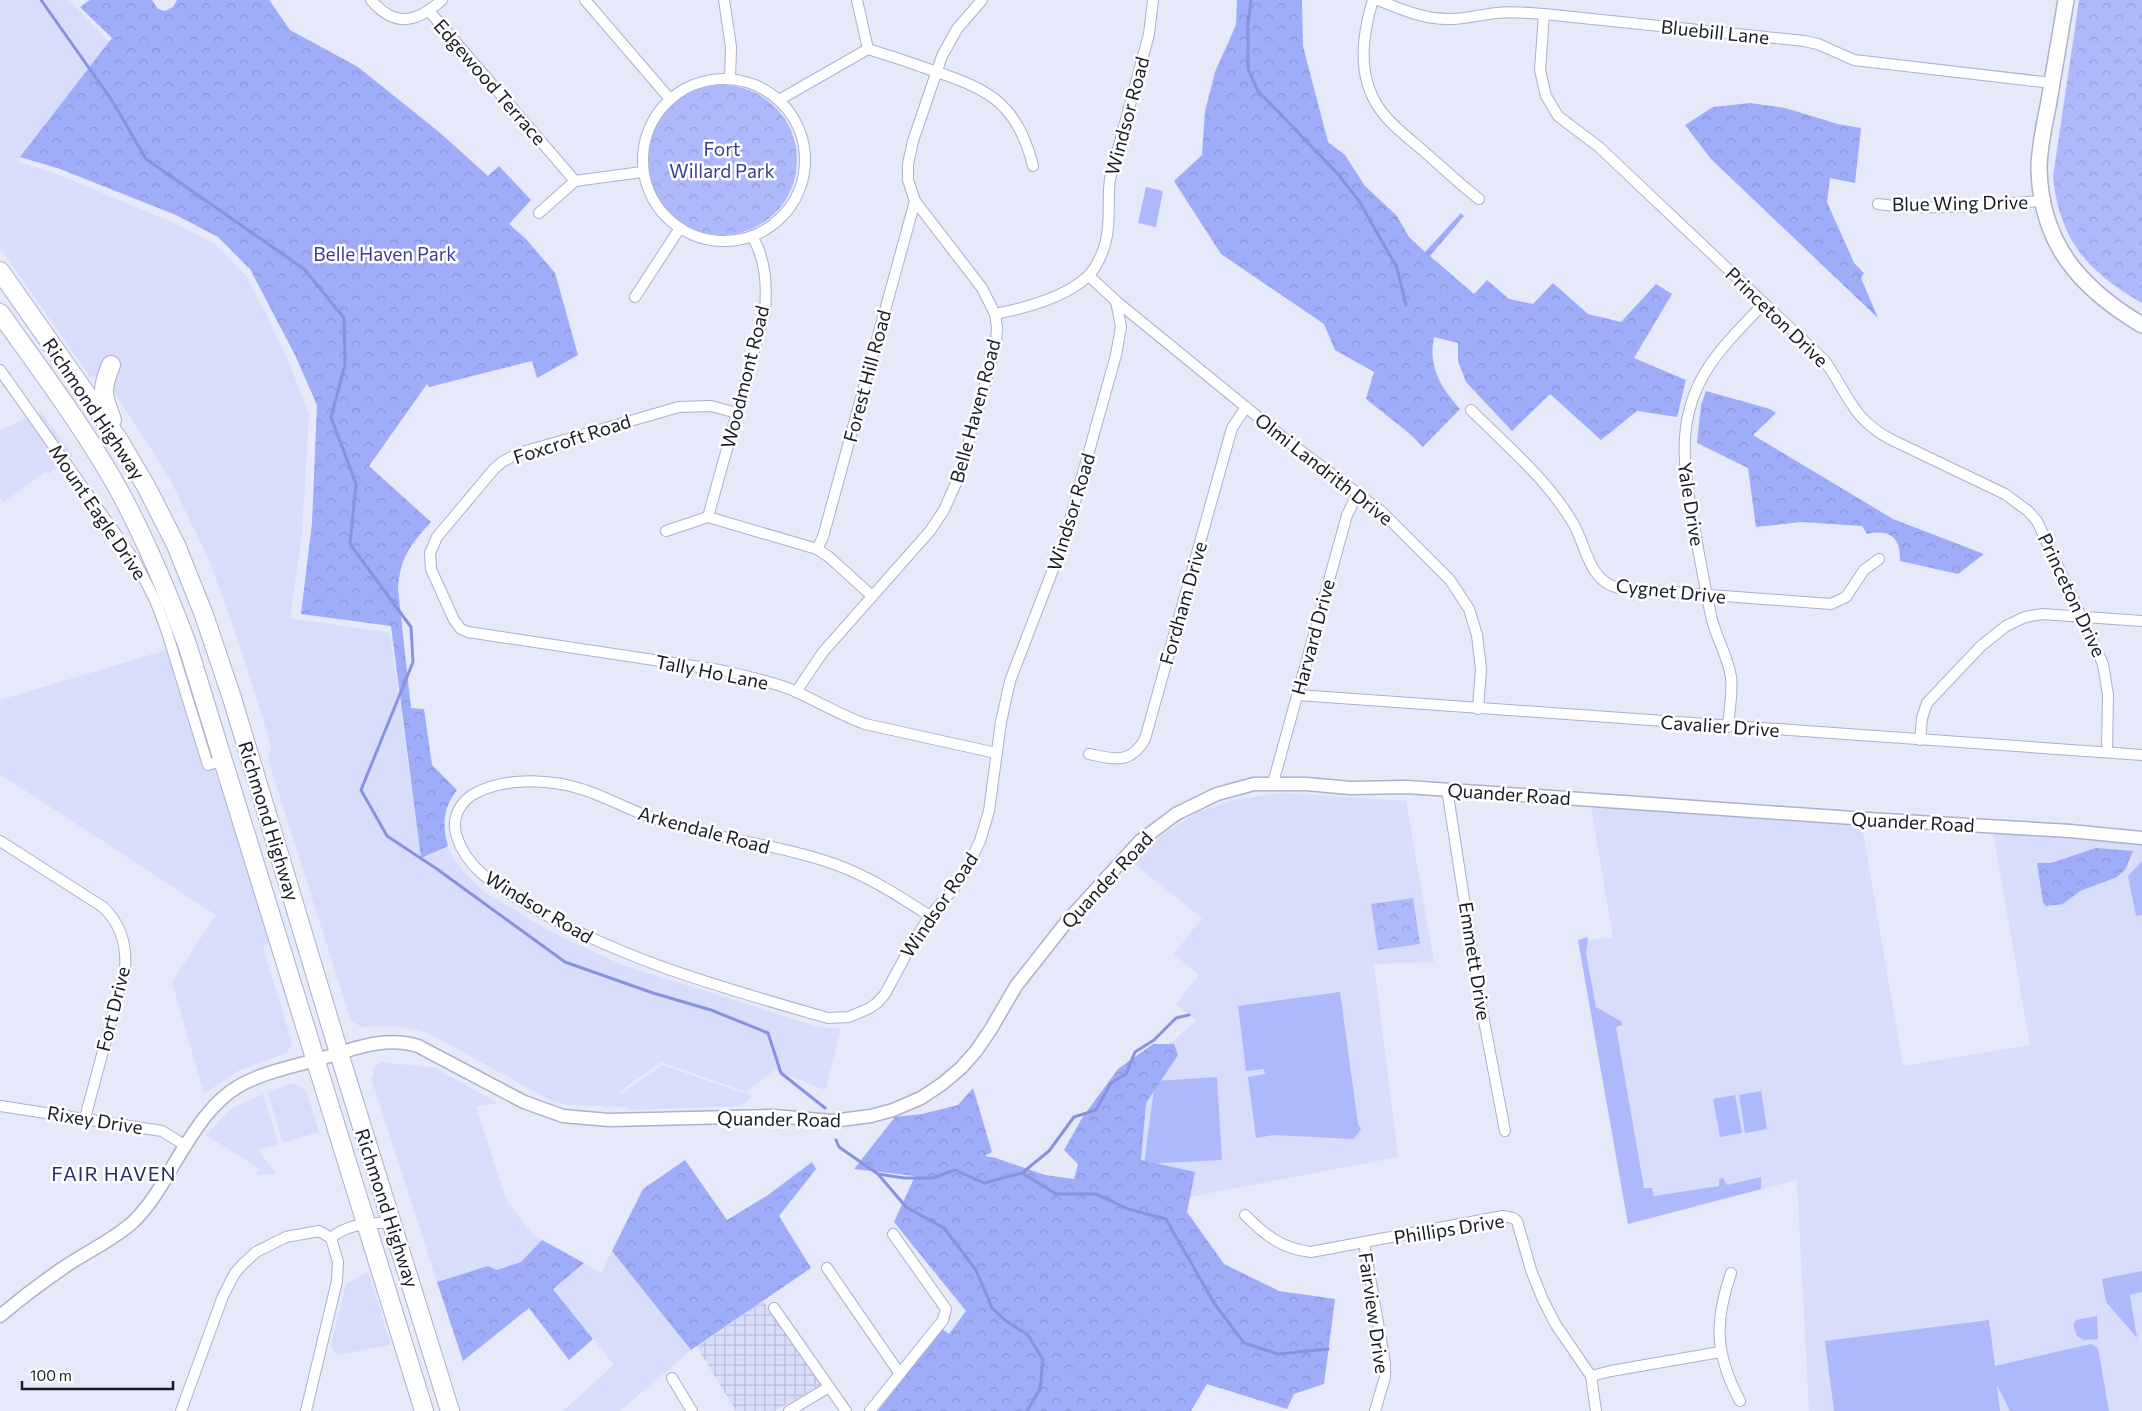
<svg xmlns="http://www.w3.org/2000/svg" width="2142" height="1411" font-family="Commissioner,sans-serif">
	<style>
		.built { fill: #d7ddfa }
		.industrial { fill: url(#industrial-grid) }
		.grass { fill: #adb9fc }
		.forest { fill: url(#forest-crowns) }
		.park { fill: url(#park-crowns) }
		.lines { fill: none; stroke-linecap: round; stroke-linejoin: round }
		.stream { stroke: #8893df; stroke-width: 3 }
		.minor-casing { stroke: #acb1cc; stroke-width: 12 }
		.tertiary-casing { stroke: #acb1cc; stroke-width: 15 }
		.secondary-casing { stroke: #acb1cc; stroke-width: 18 }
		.trunk-casing { stroke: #acb1cc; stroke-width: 20 }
		.minor { stroke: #fff; stroke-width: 10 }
		.tertiary { stroke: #fff; stroke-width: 12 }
		.secondary { stroke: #fff; stroke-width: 15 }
		.trunk { stroke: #fff; stroke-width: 18 }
		.labels { text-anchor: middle; stroke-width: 5; stroke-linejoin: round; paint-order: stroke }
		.street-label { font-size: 19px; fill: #191b25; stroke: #fff }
		.park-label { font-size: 19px; fill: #3a3d96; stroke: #fff }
		.neighbourhood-label { font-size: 20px; letter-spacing: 1px; fill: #2a2e68; stroke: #fff }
	</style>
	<defs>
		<pattern id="industrial-grid" width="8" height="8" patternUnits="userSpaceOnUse" patternTransform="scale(1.25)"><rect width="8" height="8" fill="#d7ddfa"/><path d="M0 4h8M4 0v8" fill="none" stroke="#b8bdd6"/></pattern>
		<pattern id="forest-crowns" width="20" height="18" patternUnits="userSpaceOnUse" patternTransform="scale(1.25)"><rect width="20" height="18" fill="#9facf9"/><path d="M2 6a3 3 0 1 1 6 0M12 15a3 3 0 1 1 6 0" fill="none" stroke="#8893d5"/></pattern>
		<pattern id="park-crowns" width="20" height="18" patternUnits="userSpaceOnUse" patternTransform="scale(1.25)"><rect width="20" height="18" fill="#adb9fc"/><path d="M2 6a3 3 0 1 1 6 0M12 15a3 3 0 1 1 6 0" fill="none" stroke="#949ed8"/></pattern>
	</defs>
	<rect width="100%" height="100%" fill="#e5e9fa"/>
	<!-- built -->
	<g class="built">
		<polygon points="0,0 69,0 111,44 18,162 54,173 174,223 215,244 247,277 267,316 287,358 309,414 302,533 290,618 390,633 421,858 446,845 463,871 485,892 549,931 620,964 815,1026 841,1029 825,1090 775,1070 746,1092 661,1062 619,1092 621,1094 662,1065 753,1096 741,1106 628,1110 627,1107 569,1105 552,1101 428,1033 398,1026 362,1027 351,1021 268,759 271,745 241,649 210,562 170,479 101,371 91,378 0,248"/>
		<polygon points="41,412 73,456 48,474 46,471 3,503 0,498 0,430"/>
		<polygon points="180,646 219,764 213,766 216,777 228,795 255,880 269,943 263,947 292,1043 287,1053 238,1071 204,1094 172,982 216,915 0,774 0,700"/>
		<polygon points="1280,793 1406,801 1434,962 1374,964 1398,1157 1142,1206 1099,1103 1196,1021 1176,1004 1199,975 1174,954 1202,918 1133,863 1161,836 1196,813 1237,799"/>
		<polygon points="1591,807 1862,826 1903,1066 2030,1045 1993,832 2142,843 2142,1411 1809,1411 1797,1180 1628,1224 1578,940 1613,938"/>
		<polygon points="381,1062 435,1068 498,1103 476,1106 506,1200 532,1233 542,1240 521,1262 496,1270 488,1266 437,1282 371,1077 374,1076 373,1068"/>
		<polygon points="294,1083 306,1090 319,1132 283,1143 268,1092"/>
		<polygon points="263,1094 278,1144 258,1150 277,1174 255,1175 260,1169 206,1135 231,1109"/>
		<polygon points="612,1251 691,1350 620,1411 563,1411 614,1365 553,1288 584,1263 601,1273"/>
		<polygon points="368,1272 391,1345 336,1355 331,1345 346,1284"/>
	</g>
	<!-- industrial -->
	<polygon class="industrial" points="763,1301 822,1384 775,1411 736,1411 697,1347"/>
	<!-- grass -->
	<g class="grass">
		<polygon points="1146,187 1163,191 1156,227 1138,223"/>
		<polygon points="2142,861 2142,915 2136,916 2128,876"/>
		<polygon points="1588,937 1586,954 1596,1007 1622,1022 1622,1025 1616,1027 1644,1188 1652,1188 1654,1196 1719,1186 1719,1179 1723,1178 1727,1185 1761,1177 1761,1189 1628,1224 1578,940"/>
		<polygon points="1340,992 1358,1124 1361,1129 1354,1139 1274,1135 1256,1138 1248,1077 1265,1074 1264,1069 1246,1071 1238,1006"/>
		<polygon points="1217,1077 1222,1160 1144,1164 1155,1081"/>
		<polygon points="1761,1091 1767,1129 1745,1133 1739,1095"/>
		<polygon points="1735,1095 1742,1133 1720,1137 1713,1099"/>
		<polygon points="2142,1271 2142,1292 2130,1295 2137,1338 2106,1302 2102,1279"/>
		<polygon points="2097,1316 2098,1339 2084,1340 2077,1336 2073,1325 2076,1320"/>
		<polygon points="1989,1320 1995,1366 2091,1344 2098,1348 2109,1411 2010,1411 1997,1385 2000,1411 1834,1411 1825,1341"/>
	</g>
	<!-- forest -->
	<g class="forest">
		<path d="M90 0H152L158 9 165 11 173 7 177 0H269L290 30 358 67 439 132 488 176 499 166 531 200 509 224 526 239 555 273 578 355 537 378 532 361 429 387 427 384 369 466 431 522C410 545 400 558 398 589L411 708 424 709 432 765 457 790C443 808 442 825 448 846L421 858 391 626 301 614 312 523 317 405 295 355 250 269 218 237 176 215 60 169 20 157 112 38 80 7Z"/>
		<path d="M1237 0H1302L1303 46 1328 142 1345 155 1365 186 1397 216 1409 237 1425 252 1461 213 1464 216 1430 256 1474 294 1487 280 1509 299 1533 304 1553 283 1588 314 1621 322 1656 284 1672 294 1634 358 1686 380 1677 417 1637 411 1601 440 1550 394 1512 431 1466 382 1458 361V343L1434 337C1428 368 1441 387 1460 409L1423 447 1409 433 1366 399 1374 372 1335 350 1324 324 1221 254 1174 181 1202 155 1205 111 1215 72 1236 25Z"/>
		<polygon points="1750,103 1785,108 1838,124 1861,128 1855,183 1830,178 1827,202 1854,263 1864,273 1861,278 1878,318 1711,159 1685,125 1713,107"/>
		<path d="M1706 391 1770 409 1776 413 1753 435 1893 519 1984 554 1958 574 1900 561C1901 537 1889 529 1867 534L1862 526 1802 522 1756 527 1748 468 1697 443 1701 405Z"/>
		<polygon points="2096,848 2133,851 2125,870 2117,877 2080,891 2063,904 2046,906 2043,902 2037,863 2051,863"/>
		<polygon points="1153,1044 1174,1044 1178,1055 1146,1103 1141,1160 1195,1172 1187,1212 1224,1264 1279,1291 1335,1299 1324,1384 1294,1394 1287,1409 1207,1384 1191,1411 878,1411 942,1329 949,1334 966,1311 894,1222 915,1176 854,1169 895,1117 922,1114 958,1105 973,1088 992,1152 985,1156 996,1158 1045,1175 1074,1179 1078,1164 1064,1150 1082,1118 1118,1069"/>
		<polygon points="685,1160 727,1220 768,1195 812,1162 816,1169 779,1216 811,1268 691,1350 612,1251 643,1189"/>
		<polygon points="542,1240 584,1263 553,1289 593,1339 569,1360 529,1308 463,1361 437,1282 488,1266 497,1270 521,1262"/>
	</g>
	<!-- park -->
	<g class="park">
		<path d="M2079 0H2142V303C2087 271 2060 241 2053 177Z"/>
		<circle cx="722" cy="160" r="75"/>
		<polygon points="1413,898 1420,944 1378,950 1371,904"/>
	</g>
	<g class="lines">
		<!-- stream -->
		<g class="stream">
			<polyline points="41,0 113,102 146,159 304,269 344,318 345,365 331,417 356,484 350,544 411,627 413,662 361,790 387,836 437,869 565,962 653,993 711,1010 768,1033 781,1073 825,1108"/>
			<polyline points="1251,0 1248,23 1248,69 1258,91 1338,174 1359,201 1397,268 1406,305"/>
			<polyline points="836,1140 839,1147 878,1174 904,1178 933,1178 955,1170 984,1183 1022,1173 1056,1194 1096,1194 1128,1209 1166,1219 1214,1303 1244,1343 1278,1354 1328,1349"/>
			<polyline points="1022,1173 1049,1151 1074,1117 1096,1110 1111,1083 1126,1074 1135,1052 1154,1040 1176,1018 1189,1015"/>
			<polyline points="878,1174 906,1207 944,1228 976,1270 992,1308 1006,1321 1028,1335 1043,1360 1040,1389 1027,1411"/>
		</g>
		<!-- minor casing -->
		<g class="minor-casing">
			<g id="minor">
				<path d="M371 0C395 28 416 23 442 0"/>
				<polyline points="585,0 670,99"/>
				<polyline points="724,0 731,47 730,79"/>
				<polyline points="857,0 868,49"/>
				<path d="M1373 0C1362 35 1357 76 1379 108 1390 124 1406 136 1420 148 1440 165 1458 183 1479 199"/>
				<path d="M1378 0C1402 10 1426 20 1452 19 1468 19 1482 14 1498 13 1513 11 1528 13 1544 14L1804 41 1818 44 1854 60 2052 83"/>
				<polyline points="429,11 575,181"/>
				<path d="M1544 14 1540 70 1546 96 1558 116 1599 147 1824 360C1848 393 1851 418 1890 439L2005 494 2028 511 2037 521 2103 664 2108 695 2107 752"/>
				<path d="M868 49C891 56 912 63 934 71 991 90 1018 105 1033 166"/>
				<circle cx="724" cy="160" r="81"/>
				<polyline points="779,100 868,49"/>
				<path d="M1878 204C1932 211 1987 205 2042 201"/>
				<polyline points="539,213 575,181 642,172"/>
				<polyline points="1089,276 1116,301 1285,439 1381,511 1450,580 1469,609 1477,635 1481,669 1478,709"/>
				<polyline points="635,297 680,228"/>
				<path d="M995 314C1026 308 1064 298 1087 277 1096 269 1104 251 1106 240 1111 220 1107 199 1110 179L1149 34 1153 0"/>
				<polyline points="0,370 135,561 155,600 166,629 208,765 223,760"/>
				<path d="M1471 410C1507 446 1547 479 1573 523 1587 547 1588 580 1618 588L1831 604 1846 597 1864 570 1879 559"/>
				<path d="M737 413 711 406 679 407 519 453 502 462 494 469 437 537 430 553 431 569 454 620 461 629 468 632 720 670C745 676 771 681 795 691 818 702 841 715 865 724L996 753"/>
				<path d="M708 517 765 312C767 285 766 260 752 236"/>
				<polyline points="708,517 817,549 829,557 872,596"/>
				<polyline points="666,531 708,517"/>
				<polyline points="817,549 823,537 915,201"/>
				<polyline points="796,692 823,652 930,531 944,510 960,474 987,377 996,342 997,327 995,314 982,288 915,201 908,180 908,164 913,141 942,56 957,29 982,0"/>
				<polyline points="1298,695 2142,755"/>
				<path d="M1728 727C1729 711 1733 693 1731 677 1728 657 1717 639 1712 620 1705 589 1700 558 1694 527 1685 473 1675 426 1703 376 1719 348 1743 326 1764 303"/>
				<polyline points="1920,740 1922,718 1927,703 1981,646 2006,626 2025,617 2042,614 2142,621"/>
				<path d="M1089 754C1114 759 1130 765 1145 739L1232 428 1246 407"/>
				<polyline points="1273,783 1347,515 1358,493"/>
				<polyline points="1447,789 1478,989 1505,1131"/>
				<path d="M0 841 103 907C121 924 127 945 125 969L85 1118"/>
				<path d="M930 916C900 897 870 877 837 865 783 845 720 840 664 822 630 812 597 790 561 784 533 779 497 780 472 795 458 805 451 820 457 837 467 869 496 885 523 902 617 959 723 988 828 1018L849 1017 870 1008 878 1002 885 994 913 942 930 916 955 887 966 870 980 841 989 811 1001 722 1010 681 1064 541 1116 355 1121 327 1116 301"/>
				<polyline points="0,1106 162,1131 186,1146"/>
				<path d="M1245 1215C1265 1235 1282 1249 1311 1252L1503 1216 1513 1218 1517 1221 1531 1270 1543 1300 1556 1325 1591 1376 1596 1411"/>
				<path d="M331 1238C348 1223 370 1224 392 1222"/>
				<polyline points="1364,1243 1385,1363 1385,1377 1375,1411"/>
				<polyline points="827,1268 900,1374"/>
				<path d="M1731 1273C1714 1323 1715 1354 1740 1401"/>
				<polyline points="774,1308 846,1411"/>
				<polyline points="1591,1376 1611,1371 1720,1352"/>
				<polyline points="672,1378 692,1411"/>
				<polyline points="181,1411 223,1296 235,1273 242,1265 256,1252 286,1237 319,1231 331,1238"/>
				<polyline points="306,1411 337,1281 338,1262 331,1238"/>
				<polyline points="789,1411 829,1387"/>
				<polyline points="870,1411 943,1320 946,1309 893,1234"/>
			</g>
		</g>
		<!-- tertiary casing -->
		<g class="tertiary-casing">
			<path id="tertiary" d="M0 1316C20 1299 41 1283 63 1268 86 1252 112 1241 133 1222 153 1203 166 1177 180 1154 196 1128 213 1101 239 1086 265 1071 297 1066 326 1057 356 1048 386 1036 418 1046L524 1102 563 1116 609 1120 774 1116 832 1121 871 1116 893 1110 921 1098 942 1084 961 1068 976 1051 991 1029 1016 986 1068 920 1140 841 1176 814 1217 794 1254 784H1306L1350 788 1407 787 1867 819 2070 831 2142 838"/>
		</g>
		<!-- secondary casing -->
		<g class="secondary-casing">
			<path id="secondary" d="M2066 0C2060 34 2055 67 2049 101 2045 123 2039 146 2039 169 2041 244 2080 288 2142 325"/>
		</g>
		<!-- trunk casing -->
		<g class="trunk-casing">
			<g id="trunk">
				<polyline points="0,271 120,442 147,488 176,545 204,615 232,698 339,1053 450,1411"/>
				<path d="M0 313C42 372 86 430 121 494 147 543 168 593 187 644L424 1411"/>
				<path d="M111 365C100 391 103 395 112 420"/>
			</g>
		</g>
		<!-- minor -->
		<use href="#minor" class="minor"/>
		<!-- tertiary -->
		<use href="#tertiary" class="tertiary"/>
		<!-- secondary -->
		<use href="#secondary" class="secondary"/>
		<!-- trunk -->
		<use href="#trunk" class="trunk"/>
	</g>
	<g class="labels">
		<!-- street labels -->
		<g class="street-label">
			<text transform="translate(1715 32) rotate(6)" y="7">Bluebill Lane</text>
			<text transform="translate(490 82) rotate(49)" y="7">Edgewood Terrace</text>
			<text transform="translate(1127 116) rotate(-75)" y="7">Windsor Road</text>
			<text transform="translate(1960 203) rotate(-1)" y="7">Blue Wing Drive</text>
			<text transform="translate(1777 317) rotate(44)" y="7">Princeton Drive</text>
			<text transform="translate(867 376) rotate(-75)" y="7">Forest Hill Road</text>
			<text transform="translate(745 377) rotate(-76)" y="7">Woodmont Road</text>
			<text transform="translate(94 409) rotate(56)" y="7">Richmond Highway</text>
			<text transform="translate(975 411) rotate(-75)" y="7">Belle Haven Road</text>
			<text transform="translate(572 439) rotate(-18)" y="7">Foxcroft Road</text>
			<text transform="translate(1324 469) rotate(38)" y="7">Olmi Landrith Drive</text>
			<text transform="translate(1691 504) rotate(81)" y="7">Yale Drive</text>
			<text transform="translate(98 512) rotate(56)" y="7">Mount Eagle Drive</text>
			<text transform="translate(1071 512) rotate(-73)" y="7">Windsor Road</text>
			<text transform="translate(1671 591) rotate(6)" y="7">Cygnet Drive</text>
			<text transform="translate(2072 595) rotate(65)" y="7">Princeton Drive</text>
			<text transform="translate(1183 603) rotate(-74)" y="7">Fordham Drive</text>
			<text transform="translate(1313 637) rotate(-75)" y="7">Harvard Drive</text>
			<text transform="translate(712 672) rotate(11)" y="7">Tally Ho Lane</text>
			<text transform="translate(1720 726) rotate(4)" y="7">Cavalier Drive</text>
			<text transform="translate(1509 794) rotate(4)" y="7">Quander Road</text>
			<text transform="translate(269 821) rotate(73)" y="7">Richmond Highway</text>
			<text transform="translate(1913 822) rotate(3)" y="7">Quander Road</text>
			<text transform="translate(704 830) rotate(15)" y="7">Arkendale Road</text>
			<text transform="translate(1107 880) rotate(-47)" y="7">Quander Road</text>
			<text transform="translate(939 905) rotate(-56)" y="7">Windsor Road</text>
			<text transform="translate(539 907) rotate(31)" y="7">Windsor Road</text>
			<text transform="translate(1475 961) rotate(81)" y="7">Emmett Drive</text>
			<text transform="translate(113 1009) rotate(-76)" y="7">Fort Drive</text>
			<text transform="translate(779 1119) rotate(1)" y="7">Quander Road</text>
			<text transform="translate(95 1120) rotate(9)" y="7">Rixey Drive</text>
			<text transform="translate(387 1208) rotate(72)" y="7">Richmond Highway</text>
			<text transform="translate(1449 1229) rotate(-9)" y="7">Phillips Drive</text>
			<text transform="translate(1374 1313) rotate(82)" y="7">Fairview Drive</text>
		</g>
		<!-- park labels -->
		<g class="park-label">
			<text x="722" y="156">Fort<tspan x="722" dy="22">Willard Park</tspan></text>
			<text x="385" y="261">Belle Haven Park</text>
		</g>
		<!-- neighbourhood labels -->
		<g class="neighbourhood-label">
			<text x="114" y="1181">FAIR HAVEN</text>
		</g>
	</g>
	<!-- scale -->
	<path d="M22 1381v8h151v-8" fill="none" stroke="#191b25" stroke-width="2.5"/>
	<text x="30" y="1381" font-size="15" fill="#191b25" stroke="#ffffff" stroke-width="4" paint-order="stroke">100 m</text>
</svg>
